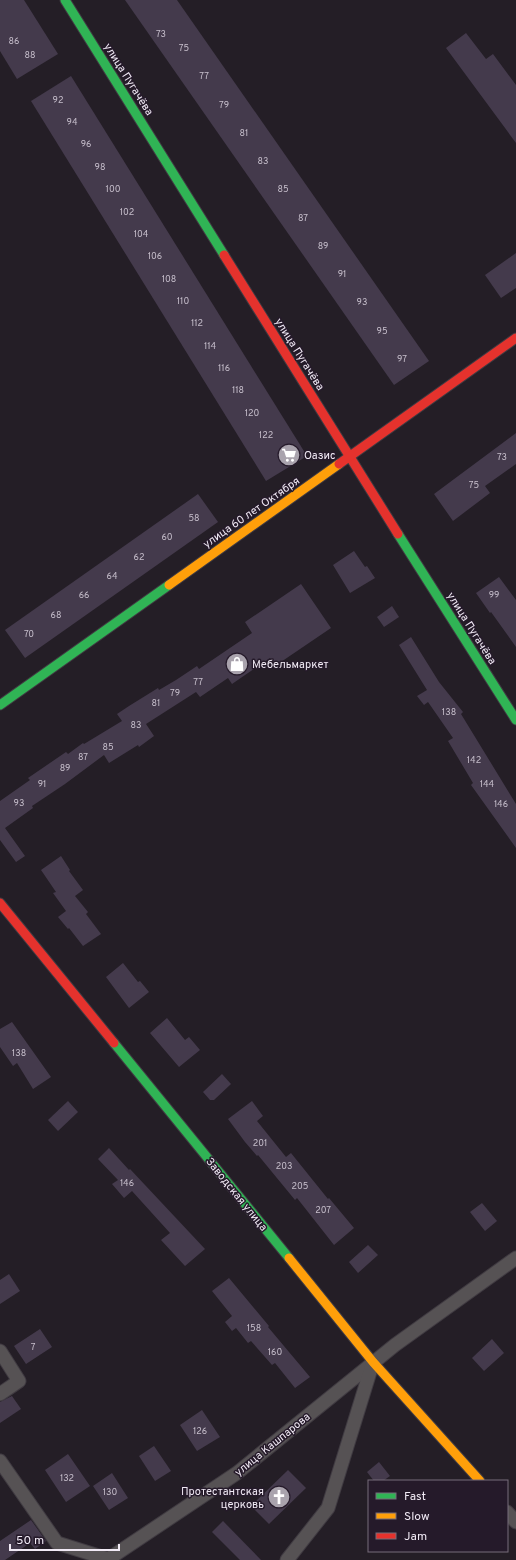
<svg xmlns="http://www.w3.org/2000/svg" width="516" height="1560" font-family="Overpass,sans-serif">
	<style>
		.building { fill: #443a4c }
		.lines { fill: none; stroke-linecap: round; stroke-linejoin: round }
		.street-casing { stroke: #403b42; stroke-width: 15 }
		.fast-casing { stroke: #403b42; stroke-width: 11 }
		.slow-casing { stroke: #403b42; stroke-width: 11 }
		.jam-casing { stroke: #403b42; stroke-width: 11 }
		.street { stroke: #565254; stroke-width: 13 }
		.fast { stroke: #30b455; stroke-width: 9 }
		.slow { stroke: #ff9f0a; stroke-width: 9 }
		.jam { stroke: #e5322d; stroke-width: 9 }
		.labels { text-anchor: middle; stroke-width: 3; stroke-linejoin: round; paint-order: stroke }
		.number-label { font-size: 9px; fill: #c6becb }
		.street-label { font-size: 11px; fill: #f1eaf5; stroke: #251a2a }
		.poi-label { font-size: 11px; fill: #f1eaf5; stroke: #251a2a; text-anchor: start }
	</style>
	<rect width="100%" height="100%" fill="#241e26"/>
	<!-- building -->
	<g class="building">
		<polygon points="0,0 24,0 58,54 17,79 0,51"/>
		<polygon points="125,0 177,0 429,361 394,385"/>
		<polygon points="466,33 486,59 493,54 516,85 516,143 446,48"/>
		<polygon points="71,76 307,456 266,481 31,101"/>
		<polygon points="516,253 516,288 501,298 485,275"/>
		<polygon points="516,433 516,464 485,486 490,493 453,521 434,494"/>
		<polygon points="198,494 218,522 25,658 5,630"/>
		<polygon points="354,551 365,567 367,566 375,578 350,593 333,565"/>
		<polygon points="499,577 516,600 516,647 491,612 490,613 476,593"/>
		<polygon points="301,584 331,628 275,666 270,658 232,684 228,678 200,697 196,692 146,724 154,736 139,747 138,745 109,763 104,755 65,784 32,806 33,808 5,828 25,856 16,862 0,840 0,801 30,780 28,778 66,752 68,754 83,743 84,744 122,721 117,714 129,706 158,688 159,690 176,680 197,666 199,669 252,633 245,622"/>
		<polygon points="392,606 399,617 384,627 377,617"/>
		<polygon points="411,637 439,682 463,712 461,714 516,804 516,848 471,785 473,783 448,741 453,738 428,702 424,705 417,696 427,690 399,645"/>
		<polygon points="61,856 70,870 69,871 83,890 75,896 88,912 86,914 101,934 83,946 69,928 68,929 58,917 66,911 53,893 56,892 41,870"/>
		<polygon points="123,963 138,982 140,981 149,992 129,1008 106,977"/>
		<polygon points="167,1018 185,1040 189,1037 200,1050 179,1067 150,1033"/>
		<polygon points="12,1022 51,1077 33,1089 17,1063 13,1066 0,1047 0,1029"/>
		<polygon points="222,1074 231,1084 214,1100 210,1100 203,1092"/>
		<polygon points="68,1101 78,1112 58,1131 48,1120"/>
		<polygon points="252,1101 263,1116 257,1121 286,1157 291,1153 328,1199 329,1198 354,1228 334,1245 297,1198 295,1200 258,1155 257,1156 245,1142 228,1119"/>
		<polygon points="109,1148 129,1170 130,1169 205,1249 185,1266 161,1240 170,1233 132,1191 124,1198 112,1184 118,1180 98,1159"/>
		<polygon points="482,1203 497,1221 485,1231 470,1212"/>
		<polygon points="368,1245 378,1255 358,1273 349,1262"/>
		<polygon points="9,1274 20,1291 0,1304 0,1280"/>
		<polygon points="229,1278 269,1326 268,1327 310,1377 295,1388 275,1363 272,1365 251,1341 248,1343 236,1328 232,1331 225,1322 232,1316 212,1291"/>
		<polygon points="40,1329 52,1347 26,1364 14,1346"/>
		<polygon points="492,1339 504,1353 484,1371 472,1358"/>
		<polygon points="12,1396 21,1409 0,1423 0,1402"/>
		<polygon points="202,1410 220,1437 197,1451 180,1425"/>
		<polygon points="154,1446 171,1471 155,1481 139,1456"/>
		<polygon points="68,1454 90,1486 66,1502 45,1470"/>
		<polygon points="379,1462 390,1476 383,1481 374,1481 367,1472"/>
		<polygon points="288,1470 306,1488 269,1524 251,1506"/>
		<polygon points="112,1473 128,1498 109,1510 93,1486"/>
		<polygon points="31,1520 46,1541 35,1549 30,1543 5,1560 0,1560 0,1541"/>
		<polygon points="223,1521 261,1560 240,1560 212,1532"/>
	</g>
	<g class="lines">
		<!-- street casing -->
		<g class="street-casing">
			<g id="street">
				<polyline points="0,1351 19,1381 0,1394"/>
				<polyline points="0,1461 57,1543 108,1559"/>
				<polyline points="507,1512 516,1522"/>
				<polyline points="107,1560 237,1473 395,1345 516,1258"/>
				<polyline points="287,1560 328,1508 373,1362"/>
			</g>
		</g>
		<!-- fast casing -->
		<g class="fast-casing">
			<g id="fast">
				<polyline points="65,0 224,255"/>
				<polyline points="398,534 516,720"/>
				<polyline points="0,705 169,585"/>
				<polyline points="114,1043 289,1258"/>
			</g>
		</g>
		<!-- slow casing -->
		<g class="slow-casing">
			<g id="slow">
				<polyline points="169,585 339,464"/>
				<polyline points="289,1258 373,1362 480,1481"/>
			</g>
		</g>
		<!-- jam casing -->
		<g class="jam-casing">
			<g id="jam">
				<polyline points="224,255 398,534"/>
				<polyline points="339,464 516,338"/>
				<polyline points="0,903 114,1043"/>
			</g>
		</g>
		<!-- street -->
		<use href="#street" class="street"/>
		<!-- fast -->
		<use href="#fast" class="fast"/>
		<!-- slow -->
		<use href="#slow" class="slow"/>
		<!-- jam -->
		<use href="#jam" class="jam"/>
	</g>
	<!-- icons -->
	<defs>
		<g id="supermarket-disc" transform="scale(1.15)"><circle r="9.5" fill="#a9a3ad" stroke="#251a2a"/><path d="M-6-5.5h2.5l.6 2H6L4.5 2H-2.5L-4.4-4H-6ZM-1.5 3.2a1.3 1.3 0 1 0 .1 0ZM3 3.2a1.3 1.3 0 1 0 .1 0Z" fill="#fff"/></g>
		<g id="shop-disc" transform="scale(1.15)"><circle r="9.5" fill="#a9a3ad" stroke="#251a2a"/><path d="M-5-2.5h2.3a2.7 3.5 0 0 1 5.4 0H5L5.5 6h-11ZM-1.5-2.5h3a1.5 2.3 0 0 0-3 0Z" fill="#fff"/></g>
		<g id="church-disc" transform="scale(1.15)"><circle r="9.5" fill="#a9a3ad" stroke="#251a2a"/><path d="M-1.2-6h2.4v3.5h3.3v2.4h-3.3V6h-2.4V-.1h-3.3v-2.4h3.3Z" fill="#fff"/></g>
	</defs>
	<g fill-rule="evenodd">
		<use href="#supermarket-disc" x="289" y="455"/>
		<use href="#shop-disc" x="237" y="664"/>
		<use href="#church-disc" x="279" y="1497"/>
	</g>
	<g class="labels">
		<!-- number labels -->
		<g class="number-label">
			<text x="161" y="37">73</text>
			<text x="14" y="44">86</text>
			<text x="184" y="51">75</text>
			<text x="30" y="58">88</text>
			<text x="204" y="79">77</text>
			<text x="58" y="103">92</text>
			<text x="224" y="108">79</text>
			<text x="72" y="125">94</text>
			<text x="244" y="136">81</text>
			<text x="86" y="147">96</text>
			<text x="263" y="164">83</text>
			<text x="100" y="170">98</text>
			<text x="113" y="192">100</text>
			<text x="283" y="192">85</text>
			<text x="127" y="215">102</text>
			<text x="303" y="221">87</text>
			<text x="141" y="237">104</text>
			<text x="323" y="249">89</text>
			<text x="155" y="259">106</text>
			<text x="342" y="277">91</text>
			<text x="169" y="282">108</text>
			<text x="183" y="304">110</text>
			<text x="362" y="305">93</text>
			<text x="197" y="326">112</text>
			<text x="382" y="334">95</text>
			<text x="210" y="349">114</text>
			<text x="402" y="362">97</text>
			<text x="224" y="371">116</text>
			<text x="238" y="393">118</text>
			<text x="252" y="416">120</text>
			<text x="266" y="438">122</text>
			<text x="502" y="460">73</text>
			<text x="474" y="488">75</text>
			<text x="194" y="521">58</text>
			<text x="167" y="540">60</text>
			<text x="139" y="560">62</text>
			<text x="112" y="579">64</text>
			<text x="84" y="598">66</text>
			<text x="494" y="598">99</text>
			<text x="56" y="618">68</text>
			<text x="29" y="637">70</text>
			<text x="198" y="685">77</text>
			<text x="175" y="696">79</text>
			<text x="156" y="706">81</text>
			<text x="449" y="715">138</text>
			<text x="136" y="728">83</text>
			<text x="108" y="750">85</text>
			<text x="83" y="760">87</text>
			<text x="474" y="763">142</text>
			<text x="65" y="771">89</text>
			<text x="42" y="787">91</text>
			<text x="487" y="787">144</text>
			<text x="19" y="806">93</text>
			<text x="501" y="807">146</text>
			<text x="19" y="1056">138</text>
			<text x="260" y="1146">201</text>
			<text x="284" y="1169">203</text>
			<text x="127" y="1186">146</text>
			<text x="300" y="1189">205</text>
			<text x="323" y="1213">207</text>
			<text x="254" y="1331">158</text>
			<text x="33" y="1350">7</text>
			<text x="275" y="1355">160</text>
			<text x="200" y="1434">126</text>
			<text x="67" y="1481">132</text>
			<text x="110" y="1495">130</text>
		</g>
		<!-- street labels -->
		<g class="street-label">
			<text transform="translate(129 79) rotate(58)" y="4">улица Пугачёва</text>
			<text transform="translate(300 354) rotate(58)" y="4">улица Пугачёва</text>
			<text transform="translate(251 512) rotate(-35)" y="4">улица 60 лет Октября</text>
			<text transform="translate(472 628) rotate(58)" y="4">улица Пугачёва</text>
			<text transform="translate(237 1194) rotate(51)" y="4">Заводская улица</text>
			<text transform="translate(272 1444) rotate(-39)" y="4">улица Кашпарова</text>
		</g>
		<!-- poi labels -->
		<g class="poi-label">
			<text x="304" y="459">Оазис</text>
			<text x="252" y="668">Мебельмаркет</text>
			<text x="264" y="1495" text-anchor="end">Протестантская<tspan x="264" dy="13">церковь</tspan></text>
		</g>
	</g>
	<!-- legend -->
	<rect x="368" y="1480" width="140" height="72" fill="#251a2a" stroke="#776d7b"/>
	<rect x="376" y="1493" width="20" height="6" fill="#30b455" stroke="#776d7b"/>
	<text x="404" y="1500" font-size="12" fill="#f1eaf5">Fast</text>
	<rect x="376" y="1513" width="20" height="6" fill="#ff9f0a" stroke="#776d7b"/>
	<text x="404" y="1520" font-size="12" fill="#f1eaf5">Slow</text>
	<rect x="376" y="1533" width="20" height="6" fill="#e5322d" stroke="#776d7b"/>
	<text x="404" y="1540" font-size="12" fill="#f1eaf5">Jam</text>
	<!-- scale -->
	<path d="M10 1544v6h109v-6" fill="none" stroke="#f1eaf5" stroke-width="2"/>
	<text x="16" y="1544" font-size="12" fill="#f1eaf5" stroke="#251a2a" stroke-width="3" paint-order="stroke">50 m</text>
</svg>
